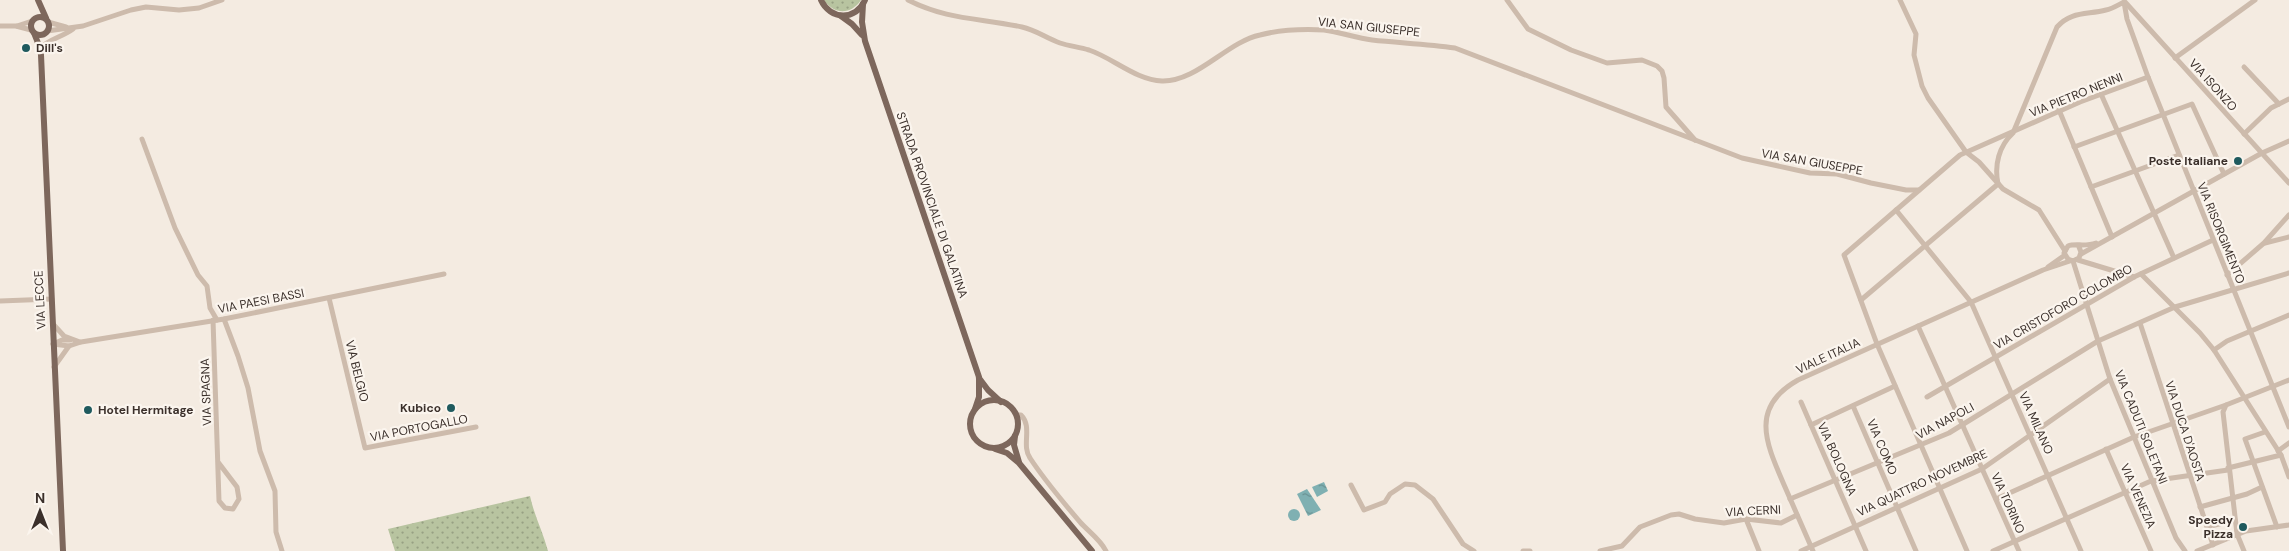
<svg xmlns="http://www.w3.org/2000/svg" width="2289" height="551" font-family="'DM Sans',sans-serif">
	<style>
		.grass { fill: url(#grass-dots) }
		.water { fill: url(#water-ripples) }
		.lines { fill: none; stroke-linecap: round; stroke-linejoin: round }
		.minor { stroke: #cdbbac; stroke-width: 5 }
		.major { stroke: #7d675c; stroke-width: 6 }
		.poi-dot { fill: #1f5a5e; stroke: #fbf5ee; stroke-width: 2 }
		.labels { text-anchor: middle; stroke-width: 4.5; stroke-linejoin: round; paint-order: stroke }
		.street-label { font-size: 12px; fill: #3b302b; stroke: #fbf5ee }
		.poi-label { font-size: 12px; font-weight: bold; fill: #3b302b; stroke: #fbf5ee; text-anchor: end }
	</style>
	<defs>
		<pattern id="grass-dots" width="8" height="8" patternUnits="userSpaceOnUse" patternTransform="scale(1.25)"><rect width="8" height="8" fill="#b8c4a0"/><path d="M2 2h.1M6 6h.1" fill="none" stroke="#97a083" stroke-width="1.8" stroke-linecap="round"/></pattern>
		<pattern id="water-ripples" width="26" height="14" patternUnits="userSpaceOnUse" patternTransform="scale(1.25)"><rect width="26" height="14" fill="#7fb0b2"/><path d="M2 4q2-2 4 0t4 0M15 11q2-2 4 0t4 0" fill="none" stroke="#699091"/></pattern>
	</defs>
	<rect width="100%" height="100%" fill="#f4ebe1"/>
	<!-- grass -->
	<g class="grass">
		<path d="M824 0H861C851 15 834 15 824 0Z"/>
		<path d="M530 496C534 515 543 532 548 551H395L388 529Z"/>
	</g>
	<!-- water -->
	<g class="water">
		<polygon points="1324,482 1328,491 1317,497 1312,487"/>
		<polygon points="1307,489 1321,510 1308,516 1297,494"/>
		<circle cx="1294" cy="515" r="6"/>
	</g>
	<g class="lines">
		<!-- minor -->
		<g class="minor">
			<path d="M908 0C947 20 981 18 1022 27 1036 30 1046 38 1060 43 1069 46 1079 47 1089 50 1113 58 1136 80 1162 81 1197 82 1227 42 1260 35 1279 30 1304 29 1324 30 1340 32 1356 38 1372 40 1400 43 1427 44 1455 48L1742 158 1810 173 1837 174 1871 183 1906 190H1919"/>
			<polyline points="1507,0 1528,29 1571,50 1607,63 1642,60 1657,66 1662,71 1664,78 1666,107 1695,140"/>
			<polyline points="1900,0 1916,34 1914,55 1922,86 1928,98 1966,152 1979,162 2003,189 2039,210 2065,251"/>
			<polyline points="2125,2 2289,183"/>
			<polyline points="48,22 66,27"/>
			<polyline points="0,26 16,26 31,30"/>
			<polyline points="17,26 32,21"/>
			<polyline points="47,31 83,26 131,10 146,7 179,10 199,8 222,0"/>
			<path d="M40 48C50 39 62 37 73 29"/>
			<polyline points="2175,58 2255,0"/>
			<polyline points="2244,67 2279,104"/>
			<polyline points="2101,94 2174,258"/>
			<polyline points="2059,110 2112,237"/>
			<polyline points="2244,134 2271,108 2289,99"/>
			<polyline points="142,139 175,228 198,275 207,286 210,308 217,320"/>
			<polyline points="2074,147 2192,104 2224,174"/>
			<path d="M1998 184C1994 165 1999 146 2013 133L2057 27C2071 11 2087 15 2106 10 2112 9 2118 5 2124 2L2127 19 2148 77 2289 427"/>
			<polyline points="2091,187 2179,155"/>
			<polyline points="1896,210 1971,302 2081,551"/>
			<polyline points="2265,243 2289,237"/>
			<path d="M2079 247 2081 252 2079 258 2073 261 2068 259 2064 253 2068 246C2075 243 2085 247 2096 243"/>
			<polyline points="2081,254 2262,153 2289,141"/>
			<polyline points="2078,260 2134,277"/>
			<polyline points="2073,261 2110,379 2176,538 2185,551"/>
			<polyline points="2048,267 2065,255"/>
			<polyline points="2141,274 2200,333 2214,350 2281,455 2289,477"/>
			<polyline points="2227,275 2264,243 2289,215"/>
			<polyline points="329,298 365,448 476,427"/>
			<polyline points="1861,300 1998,184"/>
			<polyline points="0,301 52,299"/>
			<polyline points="224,319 238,356 248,388 260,451 275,491 276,532 282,551"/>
			<polyline points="213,320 219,501 225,508 233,509 239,499 237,487 218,462"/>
			<polyline points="2140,323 2213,545"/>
			<polyline points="53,324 64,336 80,342"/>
			<polyline points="1918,326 2019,551"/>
			<polyline points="53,344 62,340 70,340"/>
			<polyline points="53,344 69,346"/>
			<polyline points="2214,350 2227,341 2289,315"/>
			<polyline points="54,367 69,346 81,342 224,319 444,274"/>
			<polyline points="1927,397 2134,277 2213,240"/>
			<polyline points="1801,402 1866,551"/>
			<polyline points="1853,406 1916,551"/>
			<path d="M1016 415H1021C1033 427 1021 445 1030 458 1045 481 1063 502 1080 522 1089 532 1100 539 1106 551"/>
			<polyline points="1811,425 1895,386"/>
			<polyline points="2265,432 2245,439 2277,527"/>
			<polyline points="2106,449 2151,551"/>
			<polyline points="2278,451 2289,443"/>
			<polyline points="2228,468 2281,455"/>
			<polyline points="1351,485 1364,510 1385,502 1390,494 1405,484 1415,485 1433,499 1463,544 1474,551"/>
			<polyline points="1790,499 1949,433 2098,341 2175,307 2289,273"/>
			<polyline points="1996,499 2134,437 2226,405"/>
			<polyline points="2200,507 2247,494 2262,487"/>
			<polyline points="1746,519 1759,551"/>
			<polyline points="2207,527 2235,520"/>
			<polyline points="1523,551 1530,551"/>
			<polyline points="1600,551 1622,546 1640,527 1671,515 1679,514 1695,519 1724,523 1746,519 1781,523 1797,515"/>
			<polyline points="1801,551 1982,469 2110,379"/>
			<path d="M1813 551C1804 530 1794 508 1785 487 1767 445 1748 408 1798 380L2043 270 2070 261"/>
			<polyline points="1967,551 1877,344 1844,255 1960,155 2080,102 2148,77"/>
			<polyline points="1993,551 2151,481 2228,470"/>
			<polyline points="2197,551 2246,531 2289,525"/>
			<polyline points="2244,551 2237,534 2223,412 2226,405 2289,380"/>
		</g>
		<!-- major -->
		<g class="major">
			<polyline points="38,0 46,18"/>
			<path d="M821 0C830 20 856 21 865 0"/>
			<polyline points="863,4 862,22 865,41 979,377 979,397 975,409"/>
			<polyline points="841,16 852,24 862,35"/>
			<circle cx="40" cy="26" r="9"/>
			<polyline points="34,33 40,48 41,55 63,551"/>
			<polyline points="979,378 988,390 1001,402"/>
			<circle cx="994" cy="424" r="24"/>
			<polyline points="1015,436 1014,445 1019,462"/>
			<polyline points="995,449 1007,453 1019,463 1092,551"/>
		</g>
	</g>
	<!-- markers -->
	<g class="poi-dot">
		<circle cx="26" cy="48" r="5"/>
		<circle cx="2238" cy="161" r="5"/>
		<circle cx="451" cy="408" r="5"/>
		<circle cx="88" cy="410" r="5"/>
		<circle cx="2243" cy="527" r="5"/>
	</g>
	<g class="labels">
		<!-- street labels -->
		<g class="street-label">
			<text transform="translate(1369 27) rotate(6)" y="4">VIA SAN GIUSEPPE</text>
			<text transform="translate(2213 85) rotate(48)" y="4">VIA ISONZO</text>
			<text transform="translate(2076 95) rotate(-22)" y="4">VIA PIETRO NENNI</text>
			<text transform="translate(1812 162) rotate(10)" y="4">VIA SAN GIUSEPPE</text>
			<text transform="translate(932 205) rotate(71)" y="4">STRADA PROVINCIALE DI GALATINA</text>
			<text transform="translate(2221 233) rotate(68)" y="4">VIA RISORGIMENTO</text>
			<text transform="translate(40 300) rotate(-93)" y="4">VIA LECCE</text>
			<text transform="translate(261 301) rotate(-11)" y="4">VIA PAESI BASSI</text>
			<text transform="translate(2063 307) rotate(-30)" y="4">VIA CRISTOFORO COLOMBO</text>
			<text transform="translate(1828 356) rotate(-25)" y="4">VIALE ITALIA</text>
			<text transform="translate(357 371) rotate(76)" y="4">VIA BELGIO</text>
			<text transform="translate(206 392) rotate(-92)" y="4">VIA SPAGNA</text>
			<text transform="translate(1945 421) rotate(-28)" y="4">VIA NAPOLI</text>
			<text transform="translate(2036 423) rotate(66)" y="4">VIA MILANO</text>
			<text transform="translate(2141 427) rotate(68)" y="4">VIA CADUTI SOLETANI</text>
			<text transform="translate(419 428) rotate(-11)" y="4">VIA PORTOGALLO</text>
			<text transform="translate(2185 431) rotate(72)" y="4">VIA DUCA D'AOSTA</text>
			<text transform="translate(1882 447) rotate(67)" y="4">VIA COMO</text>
			<text transform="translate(1837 459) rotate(66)" y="4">VIA BOLOGNA</text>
			<text transform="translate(1922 483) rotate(-25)" y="4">VIA QUATTRO NOVEMBRE</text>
			<text transform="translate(2138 496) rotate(66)" y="4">VIA VENEZIA</text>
			<text transform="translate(2008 503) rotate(66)" y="4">VIA TORINO</text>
			<text transform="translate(1753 511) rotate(-3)" y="4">VIA CERNI</text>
		</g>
		<!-- poi labels -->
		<g class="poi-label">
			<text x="36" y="52" text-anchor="start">Dill's</text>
			<text x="2228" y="165">Poste Italiane</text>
			<text x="441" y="412">Kubico</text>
			<text x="98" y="414" text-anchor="start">Hotel Hermitage</text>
			<text x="2233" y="524">Speedy<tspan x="2233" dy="14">Pizza</tspan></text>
		</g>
	</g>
	<!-- north arrow -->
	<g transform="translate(40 511)" stroke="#fbf5ee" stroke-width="4" paint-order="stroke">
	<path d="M0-4L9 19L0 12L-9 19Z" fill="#3b302b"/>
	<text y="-8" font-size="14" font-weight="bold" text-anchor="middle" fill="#3b302b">N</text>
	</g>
</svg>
